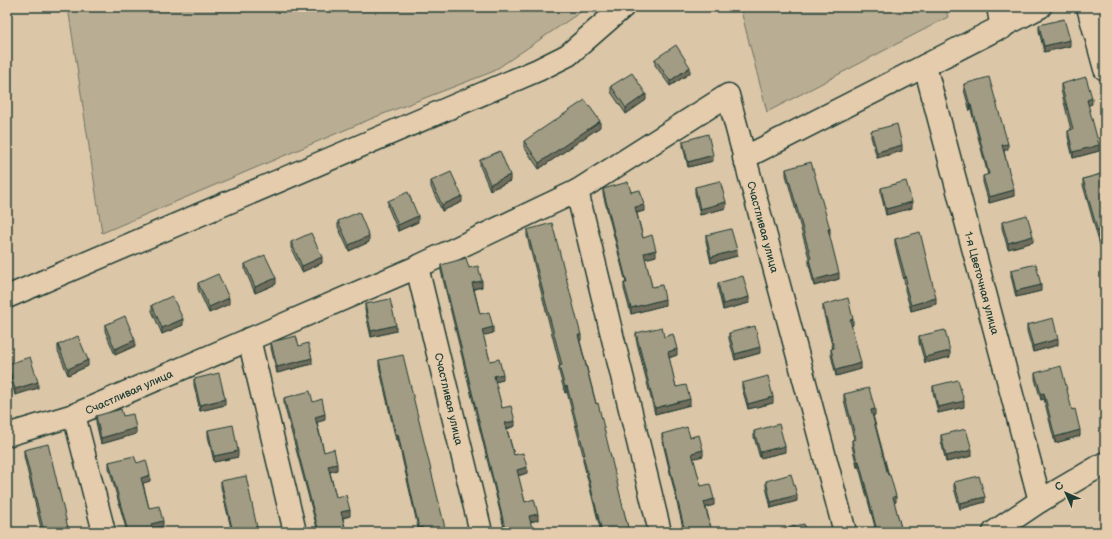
<svg xmlns="http://www.w3.org/2000/svg" width="1112" height="539" font-family="'Balsamiq Sans',sans-serif">
	<style>
		.green { fill: #b9ad93; stroke: #6c7564 }
		.lines { fill: none; stroke-linecap: round; stroke-linejoin: round }
		.minor-casing { stroke: #1f3d34; stroke-width: 25 }
		.minor { stroke: #e4ccad; stroke-width: 22 }
		.wall { fill: #8b8672; stroke: #1f3d34 }
		.shaded-wall { fill: #716d5c; stroke: #1f3d34 }
		.building { fill: #a29c84; stroke: #1f3d34 }
		.labels { text-anchor: middle; stroke-width: 4; stroke-linejoin: round; paint-order: stroke }
		.street-label { font-size: 11px; fill: #1f3d34; stroke: #e4ccad }
	</style>
	<rect width="100%" height="100%" fill="#dcc6a8"/>
	<filter id="ink" filterUnits="userSpaceOnUse"><feTurbulence type="fractalNoise" baseFrequency=".025" numOctaves="2"/><feDisplacementMap in="SourceGraphic" scale="8" xChannelSelector="R" yChannelSelector="G"/><feConvolveMatrix kernelMatrix="1 2 1 2 8 2 1 2 1" color-interpolation-filters="sRGB"/></filter>
	<g filter="url(#ink)">
		<!-- green -->
		<g class="green">
			<polygon points="68,7 588,7 492,72 373,118 102,233"/>
			<polygon points="740,7 945,7 948,17 767,112"/>
		</g>
		<g class="lines">
			<!-- minor casing -->
			<g class="minor-casing">
				<g id="minor">
					<polyline points="998,7 1002,28"/>
					<polyline points="1088,7 1105,69"/>
					<polyline points="925,66 1040,501"/>
					<polyline points="744,158 1040,7"/>
					<polyline points="577,191 660,532"/>
					<polyline points="417,267 481,532"/>
					<polyline points="7,297 538,70 568,55 623,7"/>
					<polyline points="249,339 295,532"/>
					<polyline points="74,415 104,532"/>
					<polyline points="7,435 74,415 417,267 577,191 728,95 845,532"/>
					<polyline points="994,532 1040,501 1105,463"/>
				</g>
			</g>
			<!-- minor -->
			<use href="#minor" class="minor"/>
		</g>
		<!-- wall -->
		<g class="wall">
			<polygon points="1039,25 1070,46 1044,52 1039,31"/>
			<polygon points="655,59 690,73 670,86 655,65"/>
			<polygon points="964,84 1008,149 1004,151 1014,196 989,203 983,182 983,176 988,175 971,110 970,111 964,90"/>
			<polygon points="1061,84 1092,104 1088,105 1099,151 1073,158 1068,137 1068,131 1071,130 1061,90"/>
			<polygon points="611,86 646,100 626,114 611,92"/>
			<polygon points="600,127 539,169 524,147 524,141"/>
			<polygon points="871,131 902,151 877,158 871,137"/>
			<polygon points="683,141 713,161 688,167 683,146"/>
			<polygon points="480,160 510,181 490,190 480,166"/>
			<polygon points="786,169 830,235 829,235 839,279 814,286 809,264 809,258 786,175"/>
			<polygon points="1105,173 1101,249 1083,185 1083,179"/>
			<polygon points="431,181 462,202 442,211 431,187"/>
			<polygon points="695,187 726,208 700,215 695,193"/>
			<polygon points="881,188 912,208 886,215 881,194"/>
			<polygon points="603,189 631,192 644,211 637,213 643,238 656,256 645,259 652,287 665,305 631,314 624,289 624,283 626,283 603,194"/>
			<polygon points="388,201 418,222 398,231 388,207"/>
			<polygon points="338,221 369,242 349,251 338,227"/>
			<polygon points="1002,222 1033,242 1008,249 1002,228"/>
			<polygon points="527,230 581,340 580,341 629,532 601,532 583,461 583,455 567,392 565,393 559,372 559,366 560,366 527,236"/>
			<polygon points="706,235 737,256 711,263 706,241"/>
			<polygon points="895,239 936,304 911,311 905,290 905,284 895,245"/>
			<polygon points="291,242 322,263 302,272 291,248"/>
			<polygon points="245,264 276,284 255,293 245,270"/>
			<polygon points="441,265 469,268 482,287 474,289 480,314 493,333 483,335 490,361 503,380 495,382 502,408 515,426 507,429 514,455 527,473 518,476 525,502 538,520 530,522 533,532 505,532 441,271"/>
			<polygon points="1011,270 1041,291 1016,297 1011,276"/>
			<polygon points="198,283 229,304 209,313 198,289"/>
			<polygon points="718,283 749,303 723,310 718,289"/>
			<polygon points="365,304 396,331 371,337 365,310"/>
			<polygon points="152,305 183,325 162,334 152,311"/>
			<polygon points="823,305 853,325 851,325 861,369 836,376 831,355 831,349 833,349 823,311"/>
			<polygon points="105,325 135,346 115,355 105,331"/>
			<polygon points="1027,325 1058,345 1033,352 1027,331"/>
			<polygon points="636,333 664,337 677,355 669,358 676,387 690,405 655,414 636,339"/>
			<polygon points="729,333 760,353 735,360 729,339"/>
			<polygon points="919,336 950,357 925,363 919,342"/>
			<polygon points="271,342 299,346 312,364 277,373 271,348"/>
			<polygon points="58,345 88,366 68,375 58,351"/>
			<polygon points="379,360 446,532 419,532 398,440 396,440 379,366"/>
			<polygon points="8,364 38,388 15,395 8,370"/>
			<polygon points="1035,373 1072,410 1080,436 1055,443 1044,399 1041,400 1035,379"/>
			<polygon points="194,379 225,405 200,411 194,385"/>
			<polygon points="742,383 773,403 748,409 742,388"/>
			<polygon points="933,386 964,407 938,413 933,392"/>
			<polygon points="844,394 875,415 873,415 896,502 894,502 902,532 874,532 874,527 875,527 859,467 857,467 852,446 852,440 854,439 844,400"/>
			<polygon points="284,398 313,402 325,420 317,422 324,452 337,470 330,472 336,497 350,516 343,518 346,532 318,532 284,404"/>
			<polygon points="96,416 123,416 136,434 101,444 96,422"/>
			<polygon points="208,430 238,457 214,462 208,436"/>
			<polygon points="754,431 785,452 760,458 754,437"/>
			<polygon points="662,434 690,437 703,456 693,458 701,486 714,505 706,507 712,532 684,532 662,439"/>
			<polygon points="941,435 972,456 946,462 941,441"/>
			<polygon points="24,450 69,532 42,532 24,456"/>
			<polygon points="109,462 137,463 150,481 143,483 149,508 163,526 153,529 154,532 127,532 109,468"/>
			<polygon points="221,481 258,532 232,532 221,487"/>
			<polygon points="766,481 797,501 771,508 766,487"/>
			<polygon points="954,482 985,502 960,509 954,488"/>
		</g>
		<!-- shaded-wall -->
		<g class="shaded-wall">
			<polygon points="1070,40 1070,46 1044,52 1044,46"/>
			<polygon points="690,67 690,73 670,86 670,81"/>
			<polygon points="646,94 646,100 626,114 626,108"/>
			<polygon points="1092,98 1092,104 1087,106 1087,100"/>
			<polygon points="970,105 971,105 971,110 970,111"/>
			<polygon points="600,121 600,127 539,169 539,163"/>
			<polygon points="1008,144 1008,149 1002,151 1002,145"/>
			<polygon points="902,145 902,151 877,158 877,152"/>
			<polygon points="1099,145 1099,151 1073,158 1073,152"/>
			<polygon points="713,155 713,161 688,167 688,162"/>
			<polygon points="510,175 510,181 490,190 490,184"/>
			<polygon points="1014,190 1014,196 989,203 989,197"/>
			<polygon points="462,196 462,202 442,211 442,205"/>
			<polygon points="726,202 726,208 700,215 700,209"/>
			<polygon points="912,202 912,208 886,215 886,209"/>
			<polygon points="644,205 644,211 635,213 635,207"/>
			<polygon points="418,216 418,222 398,231 398,225"/>
			<rect x="828" y="229" width="2" height="6"/>
			<polygon points="369,236 369,242 349,251 349,245"/>
			<polygon points="1033,236 1033,242 1008,249 1008,243"/>
			<polygon points="1105,242 1105,248 1101,249 1101,243"/>
			<polygon points="656,250 656,256 644,259 644,253"/>
			<polygon points="737,250 737,256 711,263 711,257"/>
			<polygon points="322,257 322,263 302,272 302,266"/>
			<polygon points="839,273 839,279 814,286 814,280"/>
			<polygon points="276,278 276,284 255,293 255,287"/>
			<polygon points="482,281 482,287 472,289 472,283"/>
			<polygon points="1041,285 1041,291 1016,297 1016,291"/>
			<polygon points="749,297 749,303 723,310 723,304"/>
			<polygon points="229,298 229,304 209,313 209,307"/>
			<polygon points="936,298 936,304 911,311 911,305"/>
			<polygon points="665,299 665,305 631,314 631,308"/>
			<polygon points="183,319 183,325 162,334 162,328"/>
			<polygon points="853,319 853,325 850,326 850,320"/>
			<polygon points="396,325 396,331 371,337 371,331"/>
			<polygon points="493,327 493,333 482,336 482,330"/>
			<polygon points="578,335 581,335 581,340 578,341"/>
			<polygon points="1058,339 1058,345 1033,352 1033,346"/>
			<polygon points="135,340 135,346 115,355 115,349"/>
			<polygon points="760,347 760,353 735,360 735,354"/>
			<polygon points="677,349 677,355 668,358 668,352"/>
			<polygon points="950,351 950,357 925,363 925,357"/>
			<polygon points="312,358 312,364 277,373 277,367"/>
			<polygon points="88,360 88,366 68,375 68,369"/>
			<polygon points="861,363 861,369 836,376 836,370"/>
			<polygon points="503,374 503,380 494,382 494,376"/>
			<polygon points="38,382 38,388 15,395 15,389"/>
			<polygon points="567,386 567,392 565,393 565,387"/>
			<polygon points="1044,393 1044,399 1041,400 1041,394"/>
			<polygon points="773,397 773,403 748,409 748,404"/>
			<polygon points="225,399 225,405 200,411 200,405"/>
			<polygon points="690,399 690,405 655,414 655,408"/>
			<polygon points="964,401 964,407 938,413 938,407"/>
			<polygon points="875,409 875,415 871,416 871,410"/>
			<polygon points="325,414 325,420 315,423 315,417"/>
			<polygon points="515,421 515,426 505,429 505,423"/>
			<polygon points="136,428 136,434 101,444 101,438"/>
			<polygon points="1080,430 1080,436 1055,443 1055,437"/>
			<polygon points="398,434 398,440 396,440 396,435"/>
			<polygon points="785,446 785,452 760,458 760,452"/>
			<polygon points="703,450 703,456 692,459 692,453"/>
			<polygon points="972,450 972,456 946,462 946,456"/>
			<polygon points="238,451 238,457 214,462 214,456"/>
			<rect x="857" y="461" width="2" height="6"/>
			<polygon points="337,464 337,470 328,472 328,466"/>
			<polygon points="527,467 527,473 517,476 517,470"/>
			<polygon points="150,475 150,481 141,484 141,478"/>
			<polygon points="797,495 797,501 771,508 771,502"/>
			<polygon points="896,496 896,502 893,502 893,497"/>
			<polygon points="985,497 985,502 960,509 960,503"/>
			<polygon points="714,499 714,505 704,508 704,502"/>
			<polygon points="350,510 350,516 341,518 341,512"/>
			<polygon points="538,514 538,520 529,522 529,516"/>
			<polygon points="163,521 163,526 151,530 151,524"/>
			<polygon points="422,527 422,532 419,532 419,528"/>
		</g>
		<!-- building -->
		<g class="building">
			<polygon points="1064,19 1070,40 1044,46 1039,25"/>
			<polygon points="676,45 690,67 670,81 655,59"/>
			<polygon points="632,73 646,94 626,108 611,86"/>
			<polygon points="989,77 1008,144 1002,145 1014,190 989,197 983,176 989,174 971,105 970,105 964,84"/>
			<polygon points="1086,77 1092,98 1087,100 1099,145 1073,152 1068,131 1073,129 1061,84"/>
			<polygon points="585,100 600,121 539,163 524,141"/>
			<polygon points="897,124 902,145 877,152 871,131"/>
			<polygon points="708,134 713,155 688,162 683,141"/>
			<polygon points="500,151 510,175 490,184 480,160"/>
			<polygon points="811,162 830,229 828,229 839,273 814,280 809,259 811,258 786,169"/>
			<polygon points="451,172 462,196 442,205 431,181"/>
			<polygon points="1105,173 1105,242 1101,243 1083,179"/>
			<polygon points="720,181 726,202 700,209 695,187"/>
			<polygon points="906,181 912,202 886,209 881,188"/>
			<polygon points="628,182 631,192 640,190 644,205 635,207 643,238 652,235 656,250 644,253 652,287 662,285 665,299 631,308 624,283 627,283 603,189"/>
			<polygon points="408,192 418,216 398,225 388,201"/>
			<polygon points="359,212 369,236 349,245 338,221"/>
			<polygon points="1027,215 1033,236 1008,243 1002,222"/>
			<polygon points="552,223 581,335 578,335 596,404 598,403 629,532 602,532 583,455 585,455 567,386 565,387 559,366 562,365 527,230"/>
			<polygon points="731,229 737,250 711,257 706,235"/>
			<polygon points="920,232 936,298 911,305 905,284 907,283 895,239"/>
			<polygon points="311,233 322,257 302,266 291,242"/>
			<polygon points="265,255 276,278 255,287 245,264"/>
			<polygon points="466,258 469,268 478,266 482,281 472,283 480,314 489,312 493,327 482,330 490,361 499,359 503,374 494,376 502,408 511,406 515,421 505,423 514,455 523,453 527,467 517,470 525,502 534,499 538,514 529,516 533,532 506,532 441,265"/>
			<polygon points="1036,264 1041,285 1016,291 1011,270"/>
			<polygon points="218,274 229,298 209,307 198,283"/>
			<polygon points="743,276 749,297 723,304 718,283"/>
			<polygon points="172,296 183,319 162,328 152,305"/>
			<polygon points="848,298 853,319 850,320 861,363 836,370 831,349 834,348 823,305"/>
			<polygon points="390,299 396,325 371,331 365,304"/>
			<polygon points="125,316 135,340 115,349 105,325"/>
			<polygon points="1053,318 1058,339 1033,346 1027,325"/>
			<polygon points="755,326 760,347 735,354 729,333"/>
			<polygon points="662,327 664,337 673,334 677,349 668,352 676,387 686,385 690,399 655,408 636,333"/>
			<polygon points="945,330 950,351 925,357 919,336"/>
			<polygon points="78,336 88,360 68,369 58,345"/>
			<polygon points="296,336 299,346 308,343 312,358 277,367 271,342"/>
			<polygon points="403,355 446,532 423,532 422,527 419,528 398,434 396,435 379,360"/>
			<polygon points="30,357 38,382 15,389 8,364"/>
			<polygon points="1061,366 1072,410 1075,409 1080,430 1055,437 1044,393 1041,394 1035,373"/>
			<polygon points="219,373 225,399 200,405 194,379"/>
			<polygon points="768,376 773,397 748,404 742,383"/>
			<polygon points="958,380 964,401 938,407 933,386"/>
			<polygon points="869,388 875,409 871,410 888,475 890,475 896,496 893,497 902,532 875,532 874,527 876,527 859,461 857,461 852,440 856,439 844,394"/>
			<polygon points="310,391 313,402 322,399 325,414 315,417 324,452 334,449 337,464 328,466 336,497 346,495 350,510 341,512 346,532 319,532 284,398"/>
			<polygon points="121,409 123,416 133,414 136,428 101,438 96,416"/>
			<polygon points="779,424 785,446 760,452 754,431"/>
			<polygon points="233,425 238,451 214,456 208,430"/>
			<polygon points="687,427 690,437 699,435 703,450 692,453 701,486 710,484 714,499 704,502 712,532 685,532 662,434"/>
			<polygon points="966,429 972,450 946,456 941,435"/>
			<polygon points="48,444 69,532 44,532 24,450"/>
			<polygon points="134,456 137,463 146,460 150,475 141,478 149,508 159,506 163,521 151,524 154,532 128,532 109,462"/>
			<polygon points="791,474 797,495 771,502 766,481"/>
			<polygon points="246,476 258,532 233,532 221,481"/>
			<polygon points="979,476 985,497 960,503 954,482"/>
			<polygon points="804,524 806,532 779,532 779,530"/>
		</g>
	</g>
	<g class="labels">
		<!-- street labels -->
		<g class="street-label">
			<text transform="translate(763 227) rotate(75)" y="4">Счастливая улица</text>
			<text transform="translate(982 283) rotate(75)" y="4">1-я Цветочная улица</text>
			<text transform="translate(129 392) rotate(-24)" y="4">Счастливая улица</text>
			<text transform="translate(449 399) rotate(77)" y="4">Счастливая улица</text>
		</g>
	</g>
	<!-- margin -->
	<rect width="1112" height="539" fill="none" stroke="#e4ccad" stroke-width="24"/>
	<rect x="12" y="12" width="1088" height="515" fill="none" stroke="#1f3d34" stroke-width="1.5" filter="url(#ink)"/>
	<!-- north arrow -->
	<g transform="translate(1066 493) rotate(315)" stroke="#e4ccad" stroke-width="3" paint-order="stroke">
	<path d="M0-3L7 15L0 10L-7 15Z" fill="#1f3d34"/>
	<text y="-6" font-size="11" font-weight="bold" text-anchor="middle" fill="#1f3d34">С</text>
	</g>
</svg>
